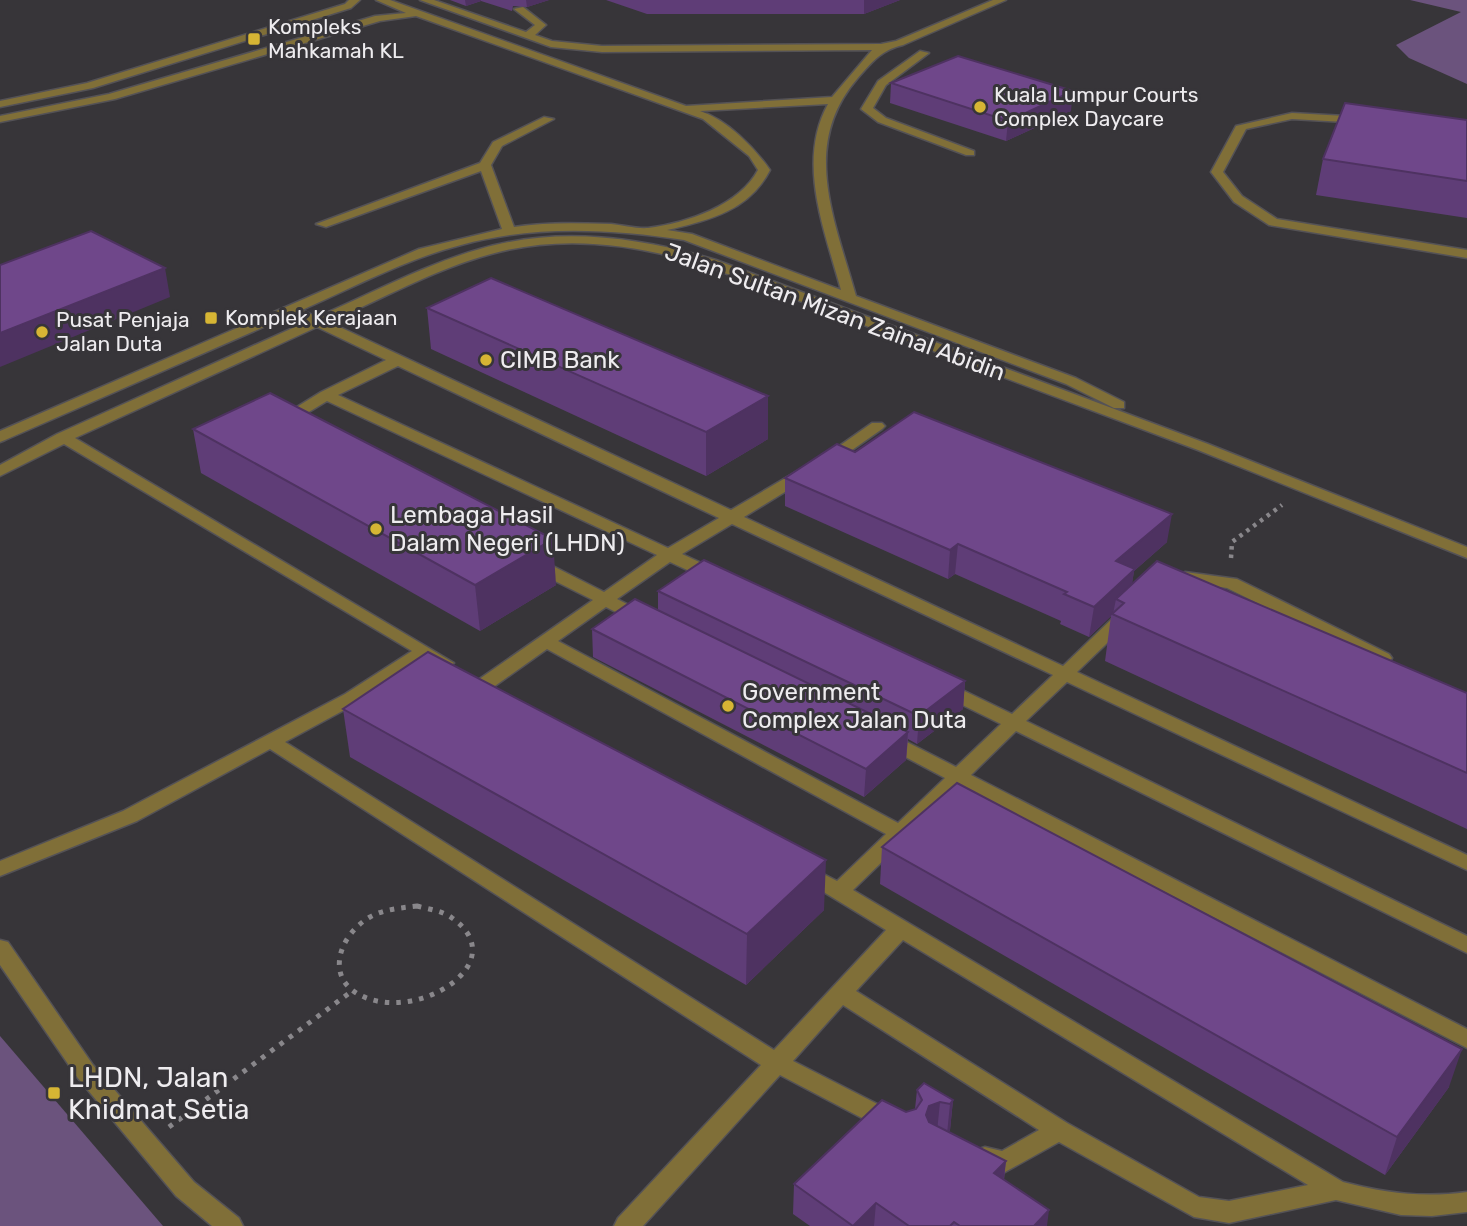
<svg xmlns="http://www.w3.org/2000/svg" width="1467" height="1226" font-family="Rubik,sans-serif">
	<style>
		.green { fill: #6b537d }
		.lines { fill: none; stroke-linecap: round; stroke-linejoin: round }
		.minor-casing { stroke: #545256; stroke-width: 3 }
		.path-far1 { stroke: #89878b; stroke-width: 4.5; stroke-dasharray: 3.5 5; stroke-linecap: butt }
		.path { stroke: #89878b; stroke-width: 5; stroke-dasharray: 4.5 7; stroke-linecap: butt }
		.minor { fill: #806f38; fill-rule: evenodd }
		.wall { fill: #5f3d77 }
		.shaded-wall { fill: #4e3261 }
		.building { fill: #6f478a; stroke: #4e3261; stroke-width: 2 }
		.poi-dot { fill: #d6b534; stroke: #373539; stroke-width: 2.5 }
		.labels { text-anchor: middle; stroke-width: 6; stroke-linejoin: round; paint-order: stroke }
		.far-poi-label { font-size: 21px; fill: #eeecef; stroke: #373539; text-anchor: start }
		.street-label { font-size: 24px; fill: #eeecef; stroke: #373539 }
		.poi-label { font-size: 24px; fill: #eeecef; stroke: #373539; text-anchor: start }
		.near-poi-label { font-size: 28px; fill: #eeecef; stroke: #373539; text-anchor: start }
	</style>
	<rect width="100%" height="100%" fill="#373539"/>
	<!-- green -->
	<g class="green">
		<polygon points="1410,0 1467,0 1467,84 1409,58 1396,45 1461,12"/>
		<polygon points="0,1036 163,1226 0,1226"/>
	</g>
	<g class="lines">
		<!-- minor casing -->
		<g class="minor-casing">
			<g id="minor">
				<polygon points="349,0 360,0 351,8 93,88 0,107 0,101 87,83 345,4"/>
				<path d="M376 0H390L686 106 832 97 872 50 602 52 551 47 420 0H434L526 32 535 25 514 9 523 7 546 25 535 35 552 41 602 46 881 44 896 41 993 0H1006L903 45C881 50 872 62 857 79 800 145 835 221 856 296L1076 378 1124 402V408H1114L1066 384 684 240C610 229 534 225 461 245 406 259 354 287 302 310L317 317C371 294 423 265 480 249 558 226 639 237 716 260L1208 444 1467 547V558L1198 450 706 266C637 244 562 234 491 254 435 269 382 299 329 322L731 510 835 449 872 423H882L885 426 882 429 845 455 744 517 1063 666 1118 613H1130L1133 617 1130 621 1077 672 1467 855V870L1067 682 1026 721 1467 936V953L1016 731 971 775 1467 1029V1048L960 786 853 890 1343 1182C1385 1193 1423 1198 1467 1192V1212L1432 1216 1401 1215 1336 1200 1229 1223 1194 1217 1059 1142 1005 1172 976 1164 973 1157 976 1150 985 1147 1002 1151 1039 1130 843 1005 793 1061 897 1114 901 1121 897 1128 889 1131 881 1128 780 1075 643 1226H614L618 1218 761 1065 270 749 137 821 0 876V861L123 811 345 694 412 651 64 444 0 476V465L57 434 306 322 291 315 5 440 0 442V431L419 249 502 229 481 171 326 227 316 224 480 163 493 142 544 117 554 119 502 146 491 165 514 227C546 222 578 223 611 224 622 225 637 229 648 228 686 223 739 206 758 170L749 156 703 119 416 16 380 21 115 99 0 122V116L109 94 375 16 406 13ZM828 104C796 162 825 231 841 290L692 234 667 230C709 220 749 211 770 170 754 147 727 120 700 111ZM317 327 386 360 321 392 279 418 276 421 279 424H289L327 401 657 555 604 592 541 560H529L527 564 529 568 593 600 478 680 476 684 478 688H492L547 649 886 834 837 881 806 865 799 867 796 872 799 877 886 930 774 1050 285 742 359 702 425 659 445 669 454 663 75 438ZM398 366 719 518 668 548 338 395ZM732 524 1053 675 1012 714 950 684H936L934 688 936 692 1001 724 956 767 893 735H879L876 739 879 743 945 778 898 823 558 641 606 607 635 622H647L650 618 647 614 617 599 670 562 711 581H723L726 577 723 573 682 554ZM903 940 1308 1185 1229 1201 1199 1197 1067 1123 856 991Z"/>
				<polygon points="920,51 929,53 886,85 873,108 886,118 974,151 974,155 966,155 878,122 861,109 878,81"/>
				<polygon points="1292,113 1363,117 1369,120 1363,123 1292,119 1246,129 1223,172 1242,196 1277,219 1467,250 1467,258 1269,225 1234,202 1211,172 1236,126"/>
				<polygon points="1185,572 1237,579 1389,654 1392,658 1389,662 1377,662 1227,588 1187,582 1172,584 1169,580"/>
				<polygon points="0,940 8,942 93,1065 194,1182 239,1218 243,1226 212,1226 176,1196 77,1077 0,965"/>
			</g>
		</g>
		<!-- path-far1 -->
		<polyline class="path-far1" points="1231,558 1232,542 1282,505"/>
		<!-- path -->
		<g class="path">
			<path d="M417 906C428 909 443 911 452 918 515 962 418 1023 362 996 323 978 340 934 370 917 384 909 401 908 417 906Z"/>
			<polyline points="169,1127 352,991"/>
		</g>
		<!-- minor -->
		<use href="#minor" class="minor"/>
	</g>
	<!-- wall -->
	<g class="wall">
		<polygon points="450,0 549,0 527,7 513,6 512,11 481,1 466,6"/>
		<polygon points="606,0 900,0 864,14 647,14"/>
		<polygon points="891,83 1071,111 1006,141 890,103"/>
		<polygon points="1467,120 1467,218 1316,195 1323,159"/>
		<polygon points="427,308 768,439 706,476 431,349"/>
		<polygon points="193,429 556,585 480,631 201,473"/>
		<polygon points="855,452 1167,542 1134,571 1132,583 1467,693 1467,829 1105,661 1111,616 1089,637 1060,624 1061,621 955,574 948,579 785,506 785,478"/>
		<polygon points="658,591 965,681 963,709 917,744 908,739 906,760 864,797 593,657 592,629 658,610"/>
		<polygon points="343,709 824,910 746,985 350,757"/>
		<polygon points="882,847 1449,1087 1385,1175 880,884"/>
		<polygon points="917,1090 953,1100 950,1130 949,1132 1006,1161 1004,1180 1047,1226 810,1226 793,1214 794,1184 906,1112 915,1109"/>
	</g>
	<!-- shaded-wall -->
	<g class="shaded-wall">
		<polygon points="465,0 481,0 481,1 466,6"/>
		<polygon points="526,0 549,0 527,7"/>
		<polygon points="864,0 900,0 864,14"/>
		<polygon points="1073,91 1071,111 1006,141 1008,121"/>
		<polygon points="165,268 170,297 0,367 0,333"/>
		<polygon points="768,396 768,439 706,476 706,432"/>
		<polygon points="1172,514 1167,542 1134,571 1130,598 1124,603 1116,599 1113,614 1112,614 1111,616 1089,637 1094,607 1116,561"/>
		<polygon points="553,539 556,585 480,631 475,585"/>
		<polygon points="958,544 955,574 948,579 950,550"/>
		<polygon points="965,681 963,709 917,744 919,716"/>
		<polygon points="908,732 906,760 864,797 866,769"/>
		<polygon points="826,860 824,910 746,985 747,934"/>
		<polygon points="1462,1049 1449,1087 1385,1175 1397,1137"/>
		<polygon points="953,1100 950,1130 947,1134 950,1104"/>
		<polygon points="940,1102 937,1132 927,1136 926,1115 929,1106"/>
		<polygon points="1006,1161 1002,1191 994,1173"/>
		<polygon points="876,1203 874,1226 853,1226"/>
		<polygon points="1049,1210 1047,1226 1034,1226"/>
	</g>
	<!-- building -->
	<g class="building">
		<polygon points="958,56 1073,91 1008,121 891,83"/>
		<polygon points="1345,103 1467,120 1467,181 1323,159"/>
		<polygon points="91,231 165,268 0,333 0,265"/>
		<polygon points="491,278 768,396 706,432 427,308"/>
		<polygon points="270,393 553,539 475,585 193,429"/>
		<polygon points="914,412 1172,514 1116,561 1135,569 1094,607 1064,594 1067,592 958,544 950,550 785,478 837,444 855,452"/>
		<polygon points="704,560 965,681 919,716 658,591"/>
		<polygon points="1157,561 1467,693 1467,773 1112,614 1124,603 1116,599"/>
		<polygon points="635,599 908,732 866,769 592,629"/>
		<polygon points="428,652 826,860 747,934 343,709"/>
		<polygon points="957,783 1462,1049 1397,1137 882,847"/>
		<polygon points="924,1083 953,1100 950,1104 940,1102 929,1106 926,1115 929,1122 1006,1161 994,1173 1049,1210 1034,1226 960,1226 954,1222 950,1226 909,1226 876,1203 853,1226 794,1184 882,1100 906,1112 916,1109 922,1100 917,1090"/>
	</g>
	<!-- markers -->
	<g class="poi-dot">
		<rect x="247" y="32" width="14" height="14" rx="3.5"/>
		<circle cx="980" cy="107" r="7"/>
		<rect x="204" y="311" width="14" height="14" rx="3.5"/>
		<circle cx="42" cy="332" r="7"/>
		<circle cx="486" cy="360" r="7"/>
		<circle cx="376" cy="529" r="7"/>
		<circle cx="728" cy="706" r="7"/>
		<rect x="47" y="1086" width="14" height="14" rx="3.5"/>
	</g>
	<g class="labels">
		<!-- far-poi labels -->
		<g class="far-poi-label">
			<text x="268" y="34">Kompleks<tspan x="268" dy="24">Mahkamah KL</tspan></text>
			<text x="994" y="102">Kuala Lumpur Courts<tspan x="994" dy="24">Complex Daycare</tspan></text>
			<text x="225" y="325">Komplek Kerajaan</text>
			<text x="56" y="327">Pusat Penjaja<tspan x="56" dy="24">Jalan Duta</tspan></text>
		</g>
		<!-- street labels -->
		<g class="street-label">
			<text transform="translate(835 312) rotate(20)" y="8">Jalan Sultan Mizan Zainal Abidin</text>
		</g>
		<!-- poi labels -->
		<g class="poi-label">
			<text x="500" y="368">CIMB Bank</text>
			<text x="390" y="523">Lembaga Hasil<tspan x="390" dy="28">Dalam Negeri (LHDN)</tspan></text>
			<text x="742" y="700">Government<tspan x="742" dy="28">Complex Jalan Duta</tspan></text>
		</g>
		<!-- near-poi labels -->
		<g class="near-poi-label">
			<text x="68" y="1087">LHDN, Jalan<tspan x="68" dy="32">Khidmat Setia</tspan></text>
		</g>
	</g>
</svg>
